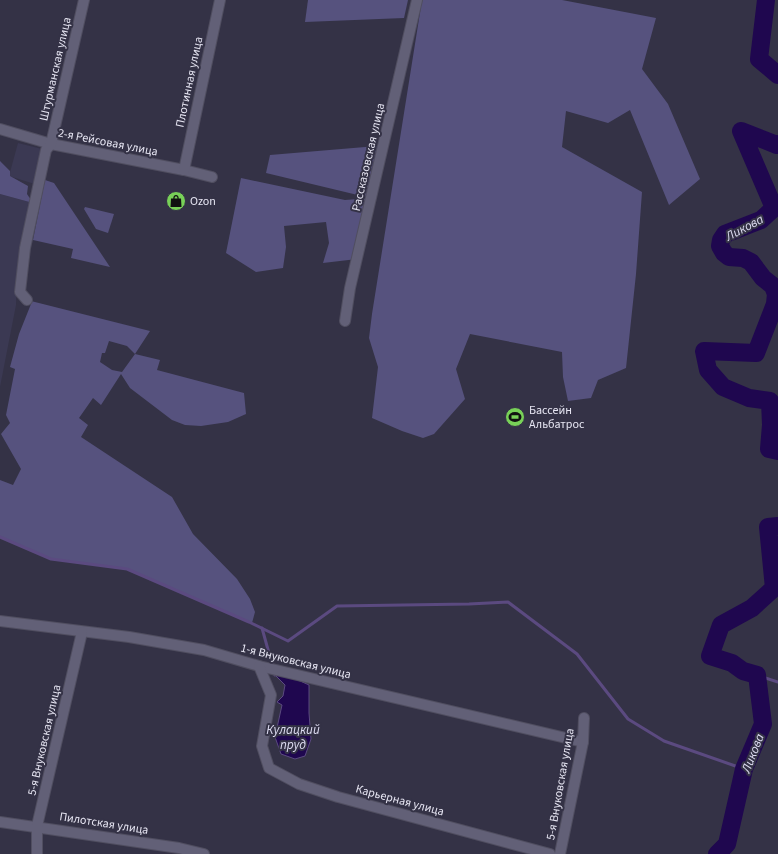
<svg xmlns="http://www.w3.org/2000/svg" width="778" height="854" font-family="'Source Sans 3',sans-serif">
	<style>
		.built { fill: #3b3953 }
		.green { fill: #56527e; fill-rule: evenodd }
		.water { fill: #1f074f; stroke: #5b4a80 }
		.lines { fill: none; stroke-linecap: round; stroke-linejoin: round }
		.stream { stroke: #5b4a80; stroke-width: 3 }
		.river { stroke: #1f074f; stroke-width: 18 }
		.minor-casing { stroke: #504e60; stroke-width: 12 }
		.minor { stroke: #626077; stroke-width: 10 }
		.labels { text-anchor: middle; stroke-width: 4; stroke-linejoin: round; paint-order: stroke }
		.street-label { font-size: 12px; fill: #e7e6f3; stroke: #343246 }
		.poi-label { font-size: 12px; fill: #e7e6f3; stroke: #343246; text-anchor: start }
		.water-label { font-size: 13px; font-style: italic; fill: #dddcf1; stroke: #343246 }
	</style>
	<rect width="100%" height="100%" fill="#343246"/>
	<!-- built -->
	<g class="built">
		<polygon points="18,143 46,150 38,185 9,176"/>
		<polygon points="0,194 33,203 17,274 16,305 0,387"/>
	</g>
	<!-- green -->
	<g class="green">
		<polygon points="308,0 408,0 404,18 305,22"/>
		<polygon points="422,0 562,0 656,18 642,69 668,104 700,179 669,205 630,110 608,123 566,111 562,147 642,192 636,274 626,368 598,380 591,398 568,401 563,377 562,352 470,334 456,369 465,399 434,434 423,438 402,431 372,418 378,367 369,338 372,314"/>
		<polygon points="377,146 366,197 266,173 270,155"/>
		<polygon points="0,161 10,171 10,176 28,186 27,194 33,203 0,194"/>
		<polygon points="241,178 345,200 371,198 357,259 323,263 329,243 326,222 284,226 286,247 283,268 256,272 226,253"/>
		<polygon points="45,180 54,183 110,267 71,258 73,249 33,240"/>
		<polygon points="85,207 114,214 108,233 96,229 84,209"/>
		<path d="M27 300 150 331 135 354 160 360 157 370 244 393 246 414 228 422 201 426 185 425 172 420 130 388 121 374 101 405 93 398 79 418 88 425 81 437 172 497 193 534 237 579 250 599 255 612 252 623 127 569 51 559 0 537V480L13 485 21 469 1 434 10 423 6 415 15 369 10 367 19 334 31 304ZM109 341 127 346 135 354 122 372 112 370 100 362 102 353H105Z"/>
	</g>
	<!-- water -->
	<polygon class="water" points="275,675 287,675 309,685 309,713 311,739 305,756 295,759 281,754 275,737 282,705 277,702 283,696 285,685"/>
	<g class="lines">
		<!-- stream -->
		<g class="stream">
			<polyline points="0,537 51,559 127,569 249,622 288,641 337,606 469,604 508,602 577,654 628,719 664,741 744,769"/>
			<polyline points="262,628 275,675"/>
			<polyline points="757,675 756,675 778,682"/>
		</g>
		<!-- river -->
		<g class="river">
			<polyline points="766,0 759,59 778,75"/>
			<polyline points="778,144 777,145 741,131 774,208 761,220 725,234 721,240 720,246 724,253 729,257 743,258 751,262 763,278 773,286 776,294 775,304 756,353 704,351 708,370 723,387 749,398 770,401 771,425 769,449 778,451"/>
			<polyline points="717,854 727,844 744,769 763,724 757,675 743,671 732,663 710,656 721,625 752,608 774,588 768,527 778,526"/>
		</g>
		<!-- minor casing -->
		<g class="minor-casing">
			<g id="minor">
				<polyline points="0,129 51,144 184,170 212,177"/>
				<polyline points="184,170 220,0"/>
				<polyline points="27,300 20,292 25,248 46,150 51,144 84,0"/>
				<polyline points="345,321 350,288 417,0"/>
				<polyline points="0,621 129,637 204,650 259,666 583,742"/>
				<polyline points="259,666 271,695 262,746 269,768 299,784 338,797 550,854"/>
				<polyline points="0,822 179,848 204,854"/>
				<polyline points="37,854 37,826 82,632"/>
				<polyline points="560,854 583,742 584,718"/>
			</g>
		</g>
		<!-- minor -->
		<use href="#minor" class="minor"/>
	</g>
	<!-- icons -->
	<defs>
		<g id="shop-disc" transform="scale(1)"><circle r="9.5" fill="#78d158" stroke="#343246"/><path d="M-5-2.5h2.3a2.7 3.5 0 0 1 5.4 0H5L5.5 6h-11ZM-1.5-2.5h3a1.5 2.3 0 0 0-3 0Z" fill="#111"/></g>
		<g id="stadium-disc" transform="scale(1)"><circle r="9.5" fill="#78d158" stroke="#343246"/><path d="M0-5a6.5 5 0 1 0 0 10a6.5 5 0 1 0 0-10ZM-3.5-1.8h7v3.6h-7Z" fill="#111"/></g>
	</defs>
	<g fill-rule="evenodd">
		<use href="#shop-disc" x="176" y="201"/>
		<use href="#stadium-disc" x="515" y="417"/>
	</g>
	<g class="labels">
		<!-- street labels -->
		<g class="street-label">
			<text transform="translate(55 69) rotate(-77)" y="4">Штурманская улица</text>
			<text transform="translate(189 82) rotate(-78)" y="4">Плотинная улица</text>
			<text transform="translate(108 142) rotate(11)" y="4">2-я Рейсовая улица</text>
			<text transform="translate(368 157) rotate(-77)" y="4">Рассказовская улица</text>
			<text transform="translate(296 661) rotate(14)" y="4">1-я Внуковская улица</text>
			<text transform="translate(44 740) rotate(-77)" y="4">5-я Внуковская улица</text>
			<text transform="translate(560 784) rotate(-80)" y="4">5-я Внуковская улица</text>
			<text transform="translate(400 800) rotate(15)" y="4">Карьерная улица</text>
			<text transform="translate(104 823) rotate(9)" y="4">Пилотская улица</text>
		</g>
		<!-- poi labels -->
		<g class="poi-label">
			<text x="190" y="205">Ozon</text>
			<text x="529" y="414">Бассейн<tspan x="529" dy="14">Альбатрос</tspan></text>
		</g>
		<!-- water labels -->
		<g class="water-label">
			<text transform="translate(744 227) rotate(-28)" y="5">Ликова</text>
			<text x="293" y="734">Кулацкий<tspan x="293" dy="15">пруд</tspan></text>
			<text transform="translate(752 753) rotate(-69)" y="5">Ликова</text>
		</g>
	</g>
</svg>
